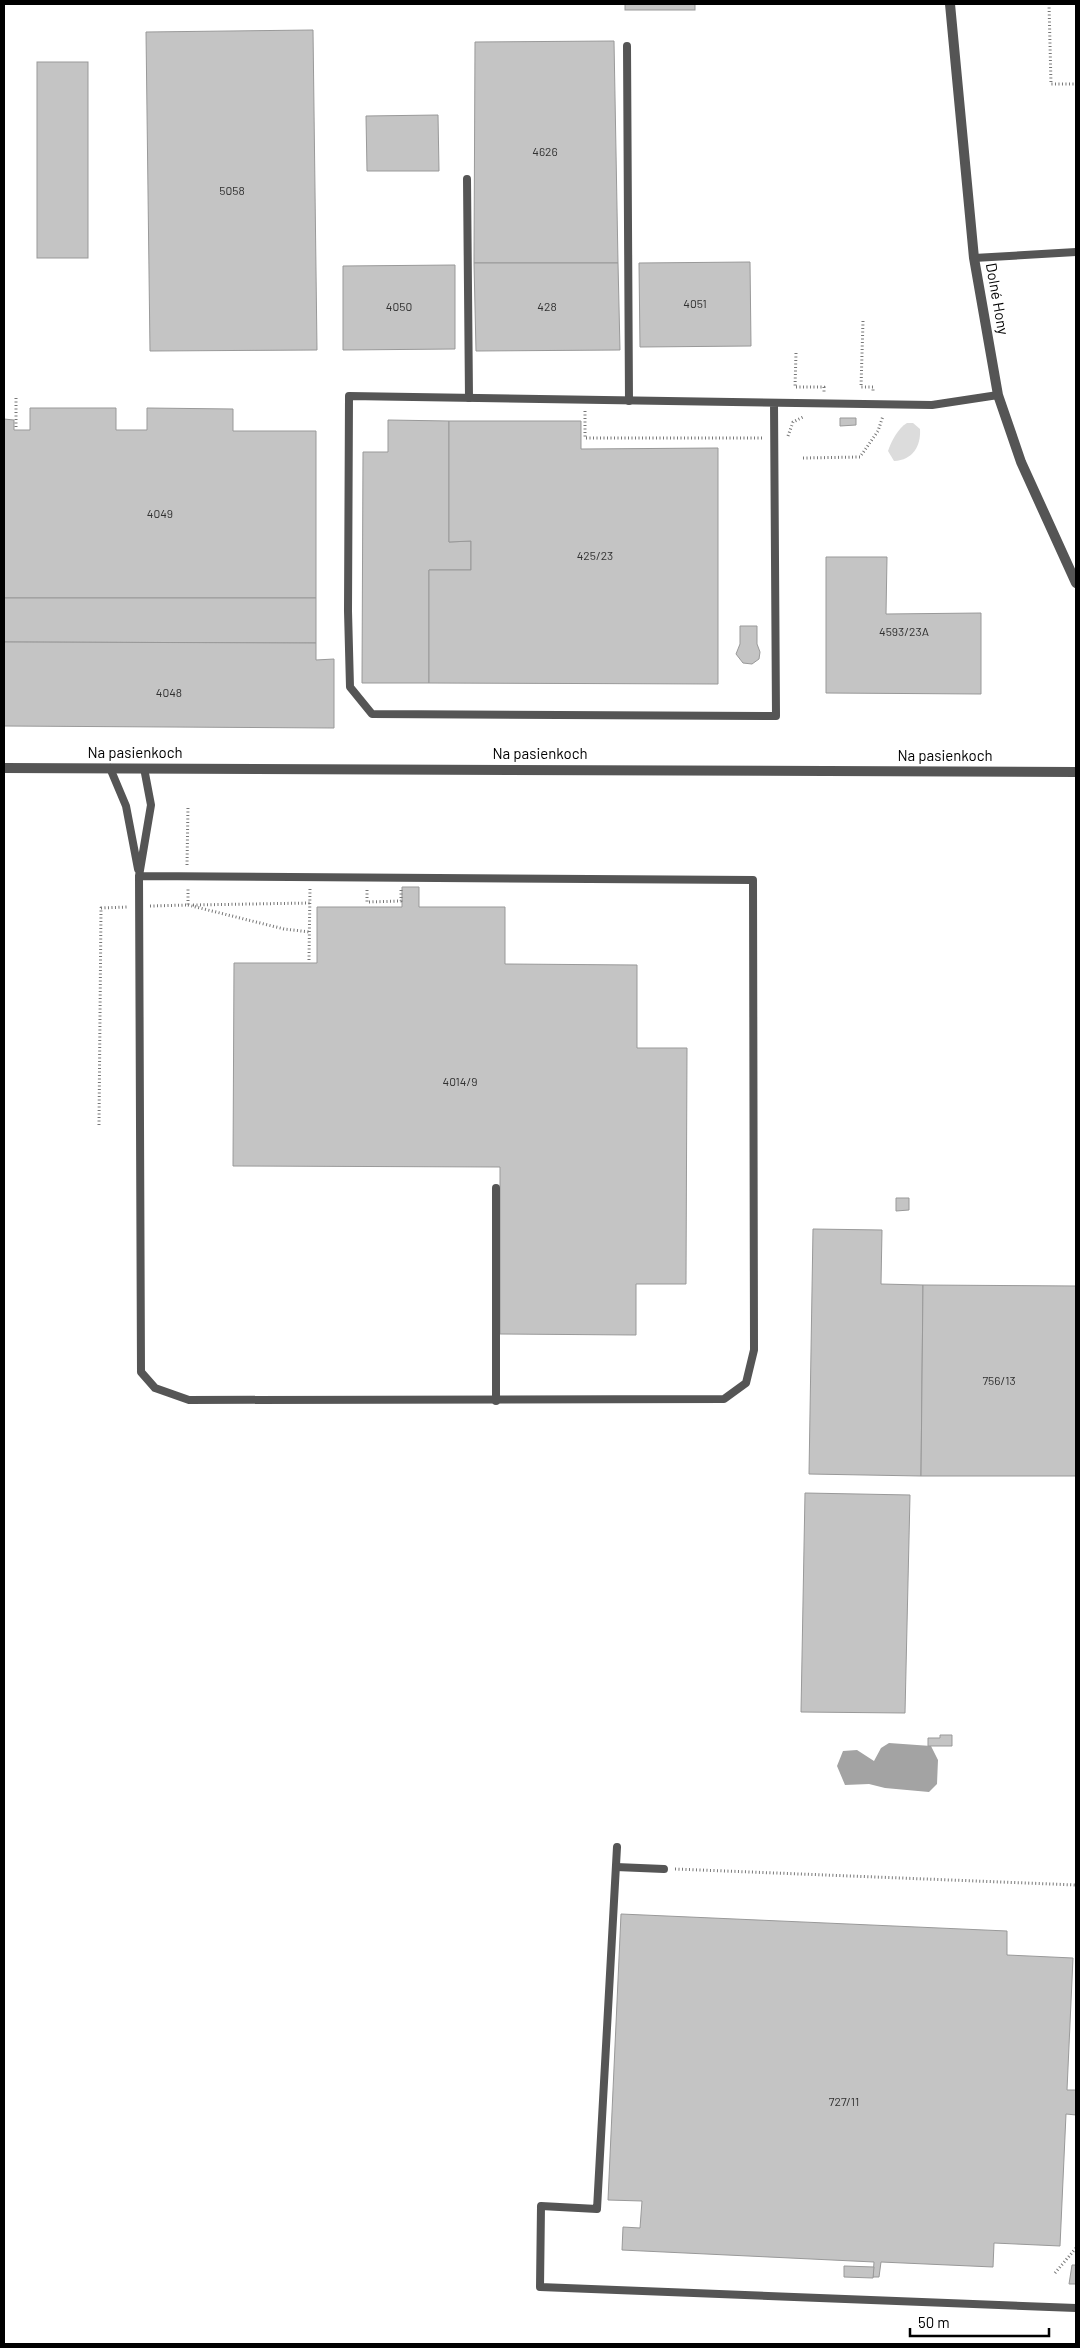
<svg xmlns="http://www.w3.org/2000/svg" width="1080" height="2348" font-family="Barlow,sans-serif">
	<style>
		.green { fill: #dcdcdc }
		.water { fill: #a3a3a3 }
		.building { fill: #c4c4c4; stroke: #999 }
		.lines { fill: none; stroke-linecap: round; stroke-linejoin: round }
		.path { stroke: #777; stroke-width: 3; stroke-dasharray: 1 2.5; stroke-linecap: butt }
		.lane { stroke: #555; stroke-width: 8 }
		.street { stroke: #555; stroke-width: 10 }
		.labels { text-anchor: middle; stroke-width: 4; stroke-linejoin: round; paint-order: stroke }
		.number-label { font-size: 12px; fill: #313131 }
		.street-label { font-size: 15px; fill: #000; stroke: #fff }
	</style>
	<rect width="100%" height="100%" fill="#fff"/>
	<!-- green -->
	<path class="green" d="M907 423H913L920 429C921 446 913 460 894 461L888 451C891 442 898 428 907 423Z"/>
	<!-- water -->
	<polygon class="water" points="889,1743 931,1746 938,1760 937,1784 929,1792 885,1788 869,1784 845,1785 837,1766 843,1751 857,1750 874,1761 881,1748"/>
	<!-- building -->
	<g class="building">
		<rect x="625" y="4" width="70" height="6"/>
		<polygon points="313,30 317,350 150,351 146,32"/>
		<polygon points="614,41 618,263 474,263 475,42"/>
		<rect x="37" y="62" width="51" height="196"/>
		<polygon points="438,115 439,171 367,171 366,116"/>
		<polygon points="750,262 751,346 640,347 639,263"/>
		<polygon points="474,263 618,263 620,350 476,351"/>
		<polygon points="455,265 455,349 343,350 343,266"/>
		<polygon points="30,408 116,408 116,430 147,430 147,408 233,409 233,431 316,431 316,598 4,598 4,419 14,420 14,430 30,430"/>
		<polygon points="840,418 856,418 856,425 840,426"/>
		<polygon points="388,420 449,421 449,542 471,541 471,570 429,570 429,683 362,683 363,452 388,452"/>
		<polygon points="449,421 581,421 581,449 718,448 718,684 429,683 429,570 471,570 471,541 449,542"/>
		<polygon points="826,557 887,557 886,614 981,613 981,694 826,693"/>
		<polygon points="4,598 316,598 316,643 4,642"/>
		<polygon points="740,626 757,626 757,644 760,652 759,659 752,664 743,663 736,654 740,644"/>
		<polygon points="4,642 316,643 316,660 334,659 334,728 4,726"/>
		<polygon points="402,887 419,887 419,907 505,907 505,964 637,965 637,1048 687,1048 686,1284 636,1284 636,1335 500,1334 500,1167 233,1166 234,963 317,963 317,907 402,907"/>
		<polygon points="896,1198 909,1198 909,1210 896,1211"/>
		<polygon points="813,1229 882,1230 881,1284 923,1285 921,1476 809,1474"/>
		<polygon points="923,1285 1076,1286 1076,1476 921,1476"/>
		<polygon points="805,1493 910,1495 905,1713 801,1712"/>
		<polygon points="940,1735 952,1735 952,1746 928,1746 928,1738 940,1738"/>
		<polygon points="621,1914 1007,1931 1007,1955 1073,1958 1067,2090 1076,2090 1076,2115 1066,2114 1060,2246 994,2243 993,2267 881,2262 879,2277 873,2277 874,2262 622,2250 623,2227 640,2228 642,2201 608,2200"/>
		<polygon points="1072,2265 1076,2265 1076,2284 1069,2284"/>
		<polygon points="844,2266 874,2267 873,2278 844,2277"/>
	</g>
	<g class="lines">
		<!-- path -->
		<g class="path">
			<polyline points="1049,4 1051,84 1076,84"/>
			<polyline points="863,321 861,387 873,387 873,392"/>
			<polyline points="796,353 795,387 824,387 824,393"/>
			<polyline points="16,398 16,428"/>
			<polyline points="585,411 585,438 762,438"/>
			<polyline points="788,436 793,422 803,417"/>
			<polyline points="803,458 860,457 878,431 883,416"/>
			<polyline points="187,865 188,806"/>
			<polyline points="367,890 367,902 401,901 401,890"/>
			<polyline points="188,905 284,929 310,932"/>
			<polyline points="193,905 310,903"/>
			<polyline points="150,906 188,905 188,889"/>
			<polyline points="309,960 310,888"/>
			<polyline points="99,1125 101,908 127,907"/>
			<polyline points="675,1869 1076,1885"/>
			<polyline points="1055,2273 1076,2248"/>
		</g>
		<!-- lane -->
		<g class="lane">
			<polyline points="627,46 629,401"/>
			<polyline points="467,179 469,398"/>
			<polyline points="974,258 1076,252"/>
			<polyline points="774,403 776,716 372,714 350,687 348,611 349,396 932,405 998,395"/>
			<polyline points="110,768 126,806 138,869"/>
			<polyline points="139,876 753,880 754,1350 746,1383 724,1399 189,1400 155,1388 141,1372 139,876 151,805 144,768"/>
			<polyline points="496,1401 496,1188"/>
			<polyline points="617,1847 597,2209 541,2206 540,2287 1076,2308"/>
			<polyline points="616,1867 664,1869"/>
		</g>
		<!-- street -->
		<g class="street">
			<polyline points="950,4 974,258 998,395 1021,462 1076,583"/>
			<polyline points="4,768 1076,772"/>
		</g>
	</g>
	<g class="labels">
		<!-- number labels -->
		<g class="number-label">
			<text x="545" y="156">4626</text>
			<text x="232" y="195">5058</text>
			<text x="695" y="308">4051</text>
			<text x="399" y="311">4050</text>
			<text x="547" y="311">428</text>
			<text x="160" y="518">4049</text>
			<text x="595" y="560">425/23</text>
			<text x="904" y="636">4593/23A</text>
			<text x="169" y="697">4048</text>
			<text x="460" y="1086">4014/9</text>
			<text x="999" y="1385">756/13</text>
			<text x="844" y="2106">727/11</text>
		</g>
		<!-- street labels -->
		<g class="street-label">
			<text transform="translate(997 299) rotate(80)" y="5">Dolné Hony</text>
			<text x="135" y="758">Na pasienkoch</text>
			<text x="540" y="759">Na pasienkoch</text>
			<text x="945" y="761">Na pasienkoch</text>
		</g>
	</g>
	<!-- border -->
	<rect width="1080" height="2348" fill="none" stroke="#000000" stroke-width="10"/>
	<!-- scale -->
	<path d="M910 2328v8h139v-8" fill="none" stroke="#000000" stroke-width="2.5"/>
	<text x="918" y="2328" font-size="15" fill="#000000" stroke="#ffffff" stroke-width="4" paint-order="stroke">50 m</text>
</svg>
